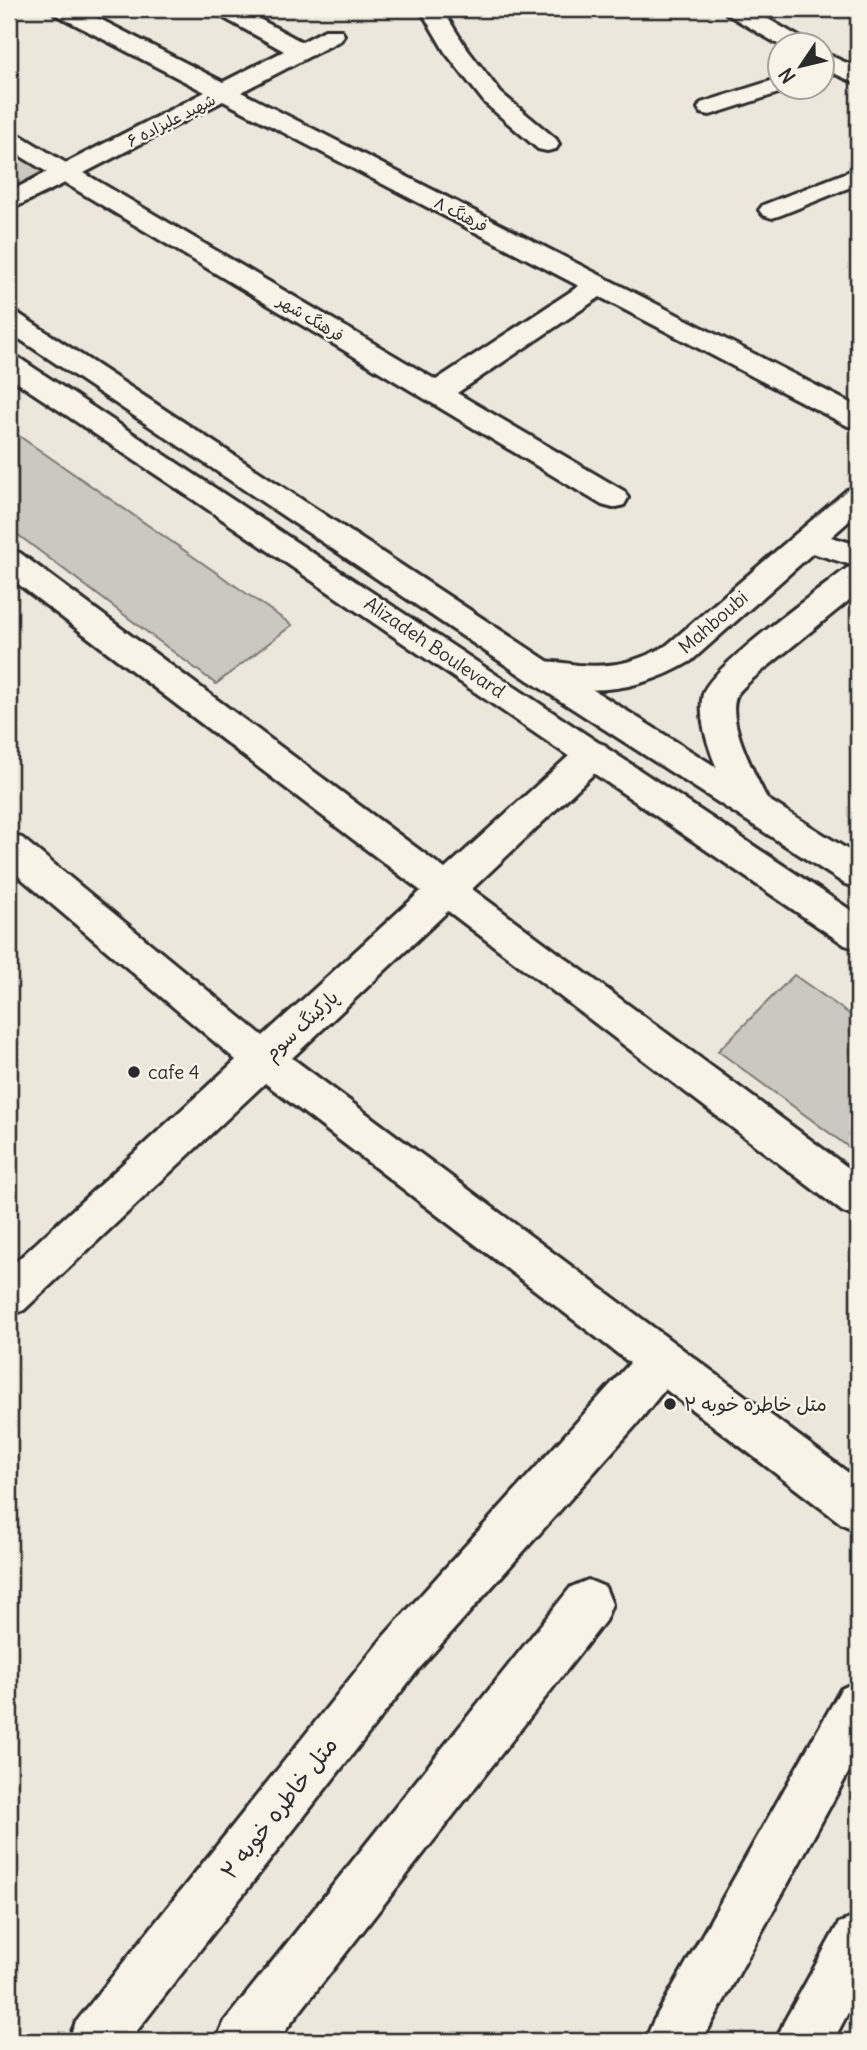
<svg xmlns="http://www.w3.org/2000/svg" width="867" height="2050" font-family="Delius,'Playpen Sans Arabic',sans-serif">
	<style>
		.green { fill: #cbc8bf; stroke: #7b7a75; stroke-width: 2 }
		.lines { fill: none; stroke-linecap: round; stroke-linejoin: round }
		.street-casing { stroke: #2b2b2b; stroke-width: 6 }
		.secondary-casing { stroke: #2b2b2b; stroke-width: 6 }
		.primary-casing { stroke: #2b2b2b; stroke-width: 6 }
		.street { fill: #f7f3e8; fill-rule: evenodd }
		.secondary { fill: #f7f3e8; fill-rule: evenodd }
		.primary { fill: #f7f3e8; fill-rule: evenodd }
		.poi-dot { fill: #2b2b2b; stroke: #f7f3e8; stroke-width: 2.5 }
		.labels { text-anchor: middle; stroke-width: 5; stroke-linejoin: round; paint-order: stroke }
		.far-street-label { font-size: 16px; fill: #2b2b2b; stroke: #f7f3e8 }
		.street-label { font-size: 19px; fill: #2b2b2b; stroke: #f7f3e8 }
		.poi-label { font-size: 19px; fill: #2b2b2b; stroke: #f7f3e8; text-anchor: start }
		.near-street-label { font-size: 23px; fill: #2b2b2b; stroke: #f7f3e8 }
	</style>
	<rect width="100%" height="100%" fill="#ebe7dd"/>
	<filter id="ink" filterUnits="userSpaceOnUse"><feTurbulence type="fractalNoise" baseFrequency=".0143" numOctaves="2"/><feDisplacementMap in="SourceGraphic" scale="14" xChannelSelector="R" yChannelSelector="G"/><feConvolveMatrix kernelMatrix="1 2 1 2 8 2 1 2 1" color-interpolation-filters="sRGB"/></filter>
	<g filter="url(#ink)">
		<!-- green -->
		<g class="green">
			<polygon points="9,147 51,171 9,193"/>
			<polygon points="9,429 292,625 216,684 9,528"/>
			<polygon points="794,975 858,1020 858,1154 718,1051"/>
		</g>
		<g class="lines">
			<!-- street casing -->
			<g class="street-casing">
				<g id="street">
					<path d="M52 9H80L223 82 284 51 217 14 214 9H241L302 42 325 30H341L344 35 341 40 241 92 858 407V428L848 426 600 297 457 393 624 491 628 498 624 505 613 508 602 505 65 183 9 210V192L47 172 9 149V132L18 134 66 163 205 92 55 14ZM223 101 579 286 436 380 84 173Z"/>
					<polygon points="420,9 442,9 467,49 501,93 556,139 559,144 556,149 547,151 538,149 485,103 445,52"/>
					<polygon points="724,9 751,9 806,41 809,46 781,46 727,14"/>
					<polygon points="822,52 858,68 858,84 822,68"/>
					<polygon points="780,78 780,88 790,88 788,90 710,115 701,113 698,108 701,103"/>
					<polygon points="858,168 858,184 781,215 772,218 763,215 759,210 763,205"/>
					<polygon points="807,530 858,545 858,567 796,548 792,541 796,534"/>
					<polygon points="9,550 20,553 445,869 581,745 593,741 605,745 610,754 605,763 472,889 858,1175 858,1218 843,1212 448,911 292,1058 858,1480 858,1531 842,1524 665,1389 636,1425 418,1670 129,2041 68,2041 76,2022 384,1636 630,1363 265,1083 24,1310 9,1316 9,1268 236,1060 9,868 9,834 22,838 263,1036 421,891 9,577"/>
					<polygon points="588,1580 605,1587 612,1604 605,1621 277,2041 216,2041 224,2022 571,1587"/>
					<polygon points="858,1681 858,1755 702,2041 645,2041 653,2022 841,1689"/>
					<polygon points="858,1916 858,1994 833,2041 776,2041 784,2022 839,1923"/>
				</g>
			</g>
			<!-- secondary casing -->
			<g class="secondary-casing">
				<g id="secondary">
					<path d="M858 487V513L691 661C640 692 585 697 528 680L524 672 528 664C545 659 561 663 578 665 612 668 638 662 667 645L847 490Z"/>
					<path d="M858 565V593L751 680C746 685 738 691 736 697 726 724 758 780 770 805L764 815 752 819 740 815C723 784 695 729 703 694 709 668 821 589 847 568Z"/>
				</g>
			</g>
			<!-- primary casing -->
			<g class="primary-casing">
				<g id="primary">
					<polygon points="9,312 19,314 552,664 858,856 858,888 845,884 528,680 9,332"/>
					<polygon points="9,355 19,358 858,915 858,949 845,945 194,500 9,377"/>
				</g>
			</g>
			<!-- street -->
			<use href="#street" class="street"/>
			<!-- secondary -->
			<use href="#secondary" class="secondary"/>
			<!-- primary -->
			<use href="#primary" class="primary"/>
		</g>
	</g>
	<!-- markers -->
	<g class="poi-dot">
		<circle cx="134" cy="1072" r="7"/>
		<circle cx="670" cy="1404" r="7"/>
	</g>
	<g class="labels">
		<!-- far-street labels -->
		<g class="far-street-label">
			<text transform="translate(171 120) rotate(-27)" y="6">شهید علیزاده ۶</text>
			<text transform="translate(461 214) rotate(27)" y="6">فرهنگ ۸</text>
			<text transform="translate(311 318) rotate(31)" y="6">فرهنگ شهر</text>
		</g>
		<!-- street labels -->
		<g class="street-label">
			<text transform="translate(713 622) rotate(-41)" y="7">Mahboubi</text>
			<text transform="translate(435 647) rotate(34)" y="7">Alizadeh Boulevard</text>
			<text transform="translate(301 1025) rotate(-43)" y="7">پارکینگ سوم</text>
		</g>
		<!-- poi labels -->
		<g class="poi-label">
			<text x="148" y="1079">cafe 4</text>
			<text x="684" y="1411">متل خاطره خوبه ۲</text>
		</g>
		<!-- near-street labels -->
		<g class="near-street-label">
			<text transform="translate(279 1808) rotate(-52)" y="8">متل خاطره خوبه ۲</text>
		</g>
	</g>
	<!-- margin -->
	<rect width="867" height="2050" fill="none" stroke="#f7f3e8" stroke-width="35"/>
	<rect x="18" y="18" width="832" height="2015" fill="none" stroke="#2b2b2b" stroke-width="2.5" filter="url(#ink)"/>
	<!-- north arrow -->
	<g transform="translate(801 66) rotate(235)"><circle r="33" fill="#f7f3e8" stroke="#a5a39c" stroke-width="2"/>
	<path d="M0-5L12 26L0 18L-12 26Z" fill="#2b2b2b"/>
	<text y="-10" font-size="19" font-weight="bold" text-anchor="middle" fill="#2b2b2b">N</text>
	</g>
</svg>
